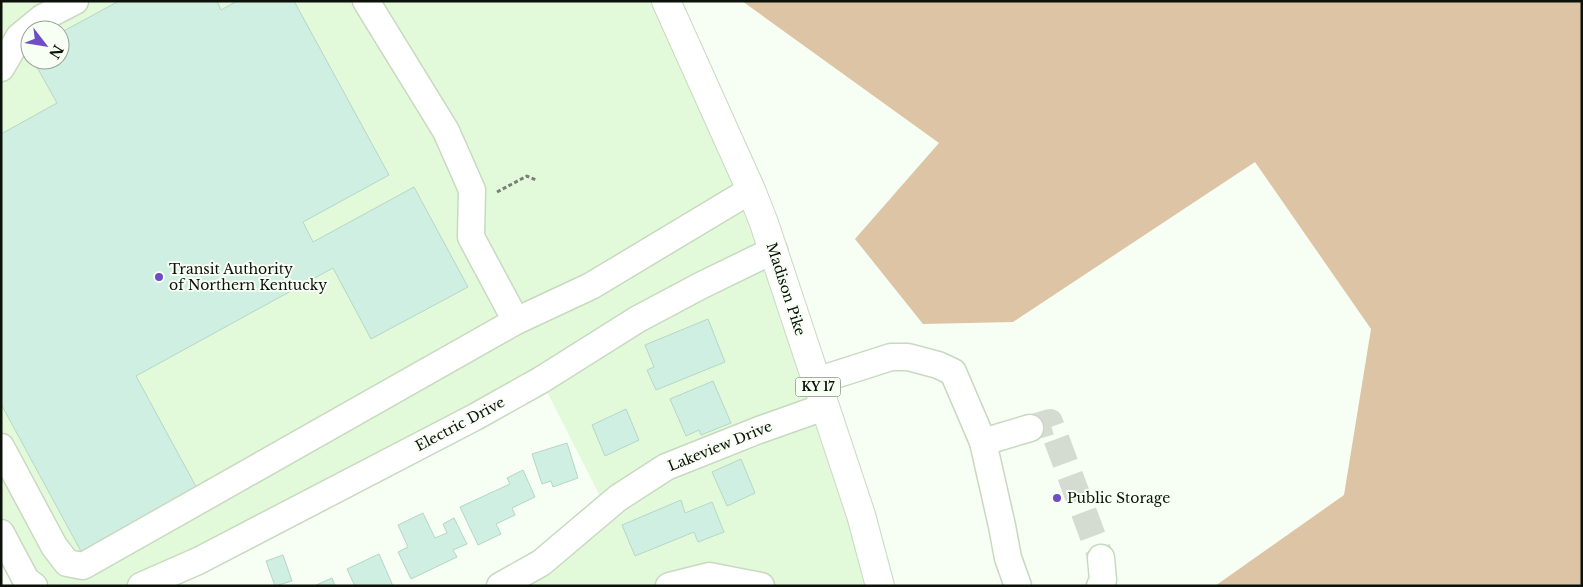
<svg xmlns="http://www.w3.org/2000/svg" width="1583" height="587" font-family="'Libre Baskerville',serif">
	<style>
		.built { fill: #e3fada; fill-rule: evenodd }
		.green { fill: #dcc4a5 }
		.building { fill: #ceefe1; stroke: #b6d6c8 }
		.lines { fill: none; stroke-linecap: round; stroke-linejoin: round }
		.minor-tunnel { stroke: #d4dbd1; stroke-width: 26; stroke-dasharray: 26 13; stroke-linecap: butt }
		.minor-casing { stroke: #c7dac0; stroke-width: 29 }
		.major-casing { stroke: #c7dac0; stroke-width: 30 }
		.path { stroke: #7a8077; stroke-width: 3; stroke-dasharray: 4 2.5; stroke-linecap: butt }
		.minor { stroke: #fff; stroke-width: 26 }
		.major { stroke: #fff; stroke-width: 28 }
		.poi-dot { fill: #6e4dc6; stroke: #f7fef4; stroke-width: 2 }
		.labels { text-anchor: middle; stroke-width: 4; stroke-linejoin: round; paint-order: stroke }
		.shield { fill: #f7fef4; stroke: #525950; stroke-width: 1 }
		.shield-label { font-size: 12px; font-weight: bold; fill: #0c120a }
		.poi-label { font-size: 14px; fill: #0c120a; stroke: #f7fef4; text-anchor: start }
		.street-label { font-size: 14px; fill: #0c120a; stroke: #f7fef4 }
	</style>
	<rect width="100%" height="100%" fill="#f7fef4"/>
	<!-- built -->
	<path class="built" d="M1 1H666L751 190 880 586H500L606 508 541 380 141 586H34L1 533ZM30 30H60V60H30Z"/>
	<!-- green -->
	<polygon class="green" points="742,1 1582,1 1582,586 1215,586 1344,495 1371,329 1255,162 1013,322 923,324 855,239 939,143"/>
	<!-- building -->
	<g class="building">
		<polygon points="119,1 217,1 221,10 237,1 294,1 389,175 303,222 313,242 414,187 468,287 371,339 333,268 136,376 199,492 83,555 1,404 1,134 57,103 33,60 60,60 60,33"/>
		<polygon points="708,319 725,362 656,390 647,370 654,367 645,345"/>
		<polygon points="713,381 731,423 701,435 699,430 686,436 670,399"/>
		<polygon points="626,409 639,440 605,456 592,425"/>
		<polygon points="567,443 578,478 553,487 551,481 542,484 532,454"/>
		<polygon points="741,459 755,493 727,506 712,472"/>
		<polygon points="523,470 535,497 512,508 515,515 496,524 501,534 478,545 460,507 510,484 507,478"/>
		<polygon points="681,500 685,513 712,502 724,532 698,542 694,532 635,556 622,525"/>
		<polygon points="423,513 435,538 447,533 443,524 454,518 467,544 453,550 457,557 411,579 398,552 408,547 398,525"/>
		<polygon points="379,554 393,586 355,586 347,569"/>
		<polygon points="283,555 292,581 275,586 266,561"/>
		<polygon points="332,578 335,586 314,586"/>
	</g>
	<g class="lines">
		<!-- minor-tunnel -->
		<polyline class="minor-tunnel" points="1030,428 1050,422 1101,558"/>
		<!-- minor casing -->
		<g class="minor-casing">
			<g id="minor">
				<polyline points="366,1 446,131 472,190 471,237 516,321"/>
				<polyline points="1,68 19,37 42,18 75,1"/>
				<polyline points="816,381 891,357 908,357 938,365 953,372 983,442 1002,526 1008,558 1018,586"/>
				<polyline points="983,442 1030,428"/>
				<polyline points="1,447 54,546 67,563 83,566 516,321 591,286 751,190"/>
				<polyline points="1,533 26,580 34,586"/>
				<polyline points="141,586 198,561 475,417 541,380 638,319 702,285 774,250"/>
				<polyline points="500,586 541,563 618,498 666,467 759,430 824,407"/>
				<polyline points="669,586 709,576 761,586"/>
				<polyline points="1100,586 1103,580 1101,558"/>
			</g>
		</g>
		<!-- major casing -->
		<g class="major-casing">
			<polyline id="major" points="666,1 751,190 764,223 861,515 880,586"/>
		</g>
		<!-- path -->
		<polyline class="path" points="497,192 527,176 536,180"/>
		<!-- minor -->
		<use href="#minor" class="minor"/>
		<!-- major -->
		<use href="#major" class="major"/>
	</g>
	<!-- markers -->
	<g class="poi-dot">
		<circle cx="159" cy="277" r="5"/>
		<circle cx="1057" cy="498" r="5"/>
	</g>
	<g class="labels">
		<!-- shield labels -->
		<rect class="shield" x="795.5" y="377.5" width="45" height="19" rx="4"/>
		<g class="shield-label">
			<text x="818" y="391">KY 17</text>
		</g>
		<!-- poi labels -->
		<g class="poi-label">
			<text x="169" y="274">Transit Authority<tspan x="169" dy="16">of Northern Kentucky</tspan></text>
			<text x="1067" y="503">Public Storage</text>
		</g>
		<!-- street labels -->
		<g class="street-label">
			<text transform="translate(786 289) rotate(72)" y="5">Madison Pike</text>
			<text transform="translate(460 424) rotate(-28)" y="5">Electric Drive</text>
			<text transform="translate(720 446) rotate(-22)" y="5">Lakeview Drive</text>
		</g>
	</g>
	<!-- border -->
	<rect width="1583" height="587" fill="none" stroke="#0c120a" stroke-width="5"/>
	<!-- north arrow -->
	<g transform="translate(45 45) rotate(121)"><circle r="24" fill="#f7fef4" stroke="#99a096"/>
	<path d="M0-4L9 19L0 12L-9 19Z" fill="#6e4dc6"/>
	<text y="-8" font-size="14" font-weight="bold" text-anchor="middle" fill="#0c120a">N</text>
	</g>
</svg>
